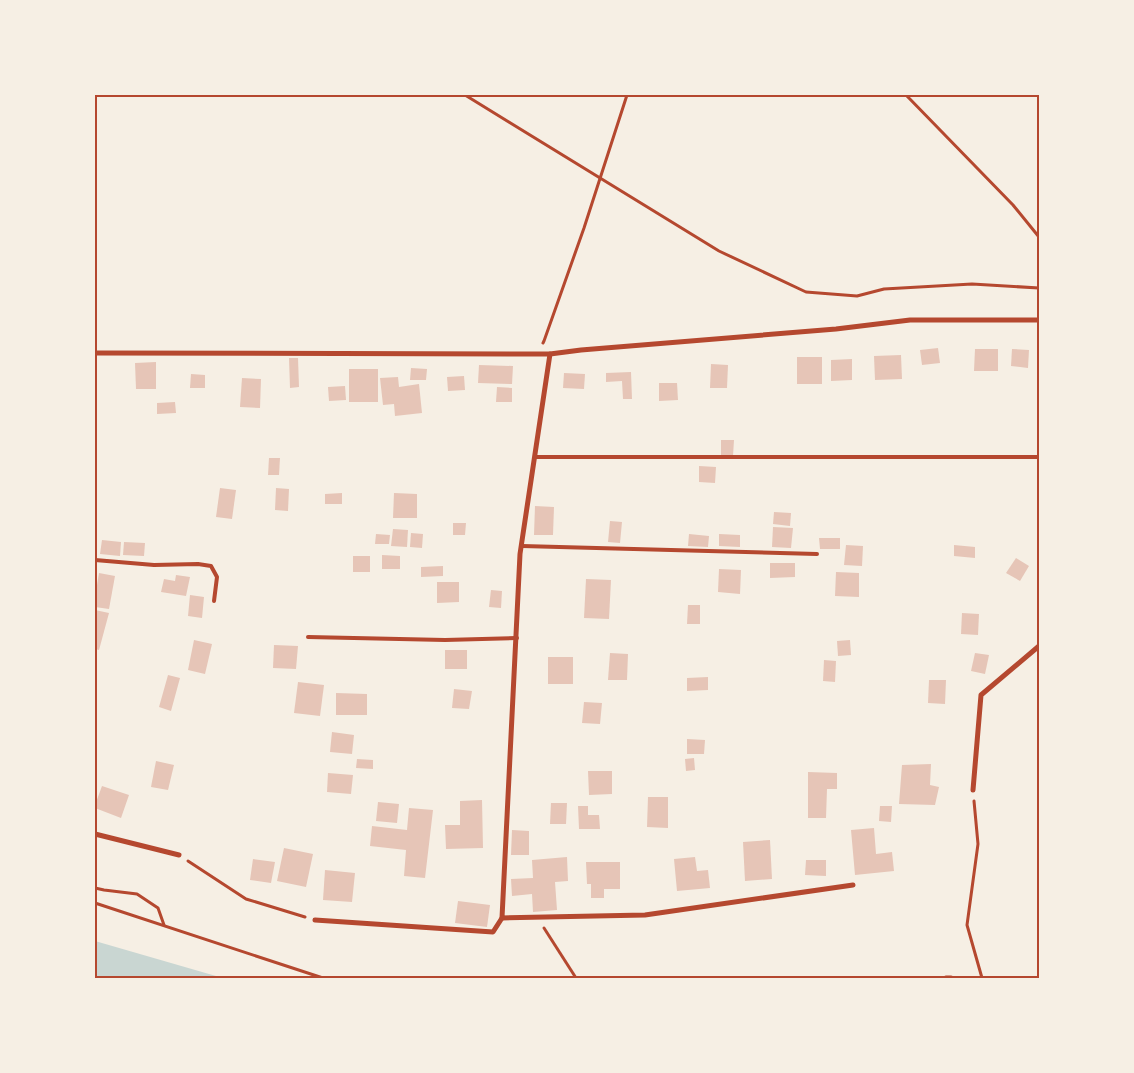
<svg xmlns="http://www.w3.org/2000/svg" width="1134" height="1073" font-family="'DM Sans',sans-serif">
	<style>
		.water { fill: #c9d6d2 }
		.building { fill: #e6c5b7 }
		.lines { fill: none; stroke-linecap: round; stroke-linejoin: round }
		.path { stroke: #b5482f; stroke-width: 3 }
		.service { stroke: #b5482f; stroke-width: 4 }
		.minor { stroke: #b5482f; stroke-width: 5 }
		.neatline { fill: none; stroke: #b5482f; stroke-width: 2 }
	</style>
	<rect width="100%" height="100%" fill="#f6efe4"/>
	<!-- water -->
	<polygon class="water" points="95,941 209,974 223,978 95,978"/>
	<!-- building -->
	<g class="building">
		<polygon points="938,348 940,363 922,365 920,350"/>
		<polygon points="975,349 998,349 998,371 974,371"/>
		<polygon points="1012,349 1029,350 1028,368 1011,366"/>
		<polygon points="901,355 902,379 875,380 874,356"/>
		<rect x="797" y="357" width="25" height="27"/>
		<polygon points="289,358 298,358 299,387 290,388"/>
		<polygon points="852,359 852,380 831,381 831,360"/>
		<polygon points="156,362 156,389 136,389 135,363"/>
		<polygon points="711,364 728,365 727,388 710,388"/>
		<polygon points="479,365 513,366 512,384 478,383"/>
		<polygon points="411,368 427,369 426,380 410,380"/>
		<rect x="349" y="369" width="29" height="33"/>
		<polygon points="631,372 632,399 623,399 622,381 606,382 606,373"/>
		<polygon points="564,373 585,374 584,389 563,388"/>
		<polygon points="191,374 205,375 205,388 190,388"/>
		<polygon points="464,376 465,390 448,391 447,377"/>
		<polygon points="398,377 399,387 419,384 422,413 395,416 394,404 383,405 380,378"/>
		<polygon points="242,378 261,379 260,408 240,407"/>
		<polygon points="659,383 677,383 678,400 659,401"/>
		<polygon points="345,386 346,400 329,401 328,387"/>
		<polygon points="497,387 512,388 512,402 496,402"/>
		<polygon points="175,402 176,413 157,414 157,403"/>
		<polygon points="721,440 734,440 733,456 721,455"/>
		<polygon points="269,458 280,458 279,475 268,475"/>
		<polygon points="699,466 716,467 715,483 699,482"/>
		<polygon points="220,488 236,490 232,519 216,517"/>
		<polygon points="276,488 289,489 288,511 275,510"/>
		<polygon points="342,493 342,504 325,504 325,494"/>
		<polygon points="394,493 417,494 417,518 393,518"/>
		<polygon points="535,506 554,507 553,535 534,535"/>
		<polygon points="774,512 791,513 790,526 773,524"/>
		<polygon points="610,521 622,522 620,543 608,542"/>
		<polygon points="453,523 466,523 465,535 453,535"/>
		<polygon points="773,527 793,528 791,548 772,547"/>
		<polygon points="393,529 408,530 407,547 391,546"/>
		<polygon points="411,533 423,534 422,548 410,547"/>
		<polygon points="376,534 390,535 389,544 375,544"/>
		<polygon points="689,534 709,536 708,547 688,546"/>
		<polygon points="719,534 740,535 740,547 719,546"/>
		<polygon points="819,538 840,538 840,549 820,549"/>
		<polygon points="102,540 121,542 120,556 100,554"/>
		<polygon points="124,542 145,543 144,556 123,555"/>
		<polygon points="846,545 863,546 862,566 844,565"/>
		<polygon points="954,545 975,547 975,558 954,556"/>
		<polygon points="382,555 400,556 400,569 382,569"/>
		<rect x="353" y="556" width="17" height="16"/>
		<polygon points="1016,558 1029,566 1020,581 1006,573"/>
		<polygon points="770,563 795,563 795,577 770,578"/>
		<polygon points="443,566 443,576 421,577 421,567"/>
		<polygon points="719,569 741,570 740,594 718,592"/>
		<polygon points="836,572 859,573 859,597 835,596"/>
		<polygon points="99,573 115,576 109,609 95,607 95,597"/>
		<polygon points="176,575 190,577 186,596 161,592 164,579 175,581"/>
		<polygon points="586,579 611,580 609,619 584,618"/>
		<polygon points="437,582 459,582 459,602 437,603"/>
		<polygon points="491,590 502,591 501,608 489,607"/>
		<polygon points="190,595 204,597 202,618 188,616"/>
		<polygon points="688,605 700,605 700,624 687,624"/>
		<polygon points="95,610 109,613 99,650 95,649"/>
		<polygon points="962,613 979,614 978,635 961,634"/>
		<polygon points="194,640 212,644 205,674 188,670"/>
		<polygon points="850,640 851,655 838,656 837,641"/>
		<polygon points="274,645 298,646 296,669 273,668"/>
		<rect x="445" y="650" width="22" height="19"/>
		<polygon points="610,653 628,654 627,680 608,680"/>
		<polygon points="975,653 989,655 985,674 971,671"/>
		<rect x="548" y="657" width="25" height="27"/>
		<polygon points="824,660 836,661 835,682 823,681"/>
		<polygon points="168,675 180,678 171,711 159,707"/>
		<polygon points="708,677 708,690 687,691 687,678"/>
		<polygon points="929,680 946,680 945,704 928,703"/>
		<polygon points="298,682 324,685 320,716 294,713"/>
		<polygon points="454,689 472,691 469,709 452,708"/>
		<polygon points="336,693 367,694 367,715 336,715"/>
		<polygon points="584,702 602,703 600,724 582,723"/>
		<polygon points="332,732 354,735 352,754 330,752"/>
		<polygon points="687,739 705,740 704,754 687,754"/>
		<polygon points="694,758 695,770 686,771 685,759"/>
		<polygon points="357,759 373,760 373,769 356,768"/>
		<polygon points="156,761 174,765 168,790 151,787"/>
		<polygon points="931,764 930,785 939,787 935,805 899,804 902,765"/>
		<polygon points="588,771 612,771 612,794 589,795"/>
		<polygon points="808,772 837,773 837,789 827,789 826,818 808,818"/>
		<polygon points="328,773 353,775 351,794 327,792"/>
		<polygon points="102,786 129,795 121,818 95,808 95,805"/>
		<polygon points="648,797 668,797 668,828 647,827"/>
		<polygon points="482,800 483,848 446,849 445,825 460,825 460,801"/>
		<polygon points="378,802 399,804 397,823 376,821"/>
		<polygon points="551,803 567,803 566,824 550,824"/>
		<polygon points="578,806 588,806 588,815 599,815 600,829 579,829"/>
		<polygon points="880,806 892,806 891,822 879,821"/>
		<polygon points="409,808 433,810 425,878 404,876 406,850 370,846 372,826 407,830"/>
		<polygon points="874,828 876,854 892,852 894,871 855,875 851,830"/>
		<polygon points="512,830 529,831 529,855 511,855"/>
		<polygon points="770,840 772,879 745,881 743,842"/>
		<polygon points="284,848 313,854 306,887 277,881"/>
		<polygon points="567,857 568,881 555,882 557,910 533,912 532,894 512,896 511,879 533,878 532,860"/>
		<polygon points="695,857 697,871 708,870 710,888 677,891 674,859"/>
		<polygon points="253,859 275,862 271,883 250,880"/>
		<polygon points="806,860 826,860 826,876 805,875"/>
		<polygon points="586,862 620,862 620,889 604,889 604,898 591,898 591,884 587,884"/>
		<polygon points="325,870 355,873 352,902 323,900"/>
		<polygon points="458,901 490,905 487,927 455,923"/>
	</g>
	<g class="lines">
		<!-- path -->
		<g class="path">
			<polyline points="465,95 719,251 806,292 857,296 884,289 972,284 1039,288"/>
			<polyline points="906,95 1013,205 1039,237"/>
			<polyline points="543,343 544,341 584,228 627,95"/>
			<polyline points="974,801 978,844 967,925 982,978"/>
			<polyline points="188,861 246,899 305,917"/>
			<polyline points="95,888 104,890 137,894 158,908 164,925"/>
			<polyline points="95,903 323,978"/>
			<polyline points="544,928 576,978"/>
		</g>
		<!-- service -->
		<g class="service">
			<polyline points="535,457 1039,457"/>
			<polyline points="522,546 817,554"/>
			<polyline points="95,560 154,565 198,564 211,566 217,577 214,601"/>
			<polyline points="308,637 445,640 517,638"/>
		</g>
		<!-- minor -->
		<g class="minor">
			<polyline points="95,353 550,354 520,554 502,918 645,915 853,885"/>
			<polyline points="550,354 581,350 836,329 910,320 1039,320"/>
			<polyline points="973,790 981,695 1039,646"/>
			<polyline points="95,834 179,855"/>
			<polyline points="315,920 493,932 502,918"/>
			<polyline points="946,978 951,978"/>
		</g>
	</g>
	<!-- border -->
	<rect width="1134" height="1073" fill="none" stroke="#f6efe4" stroke-width="192"/>
	<rect x="96" y="96" width="942" height="881" class="neatline"/>
</svg>
